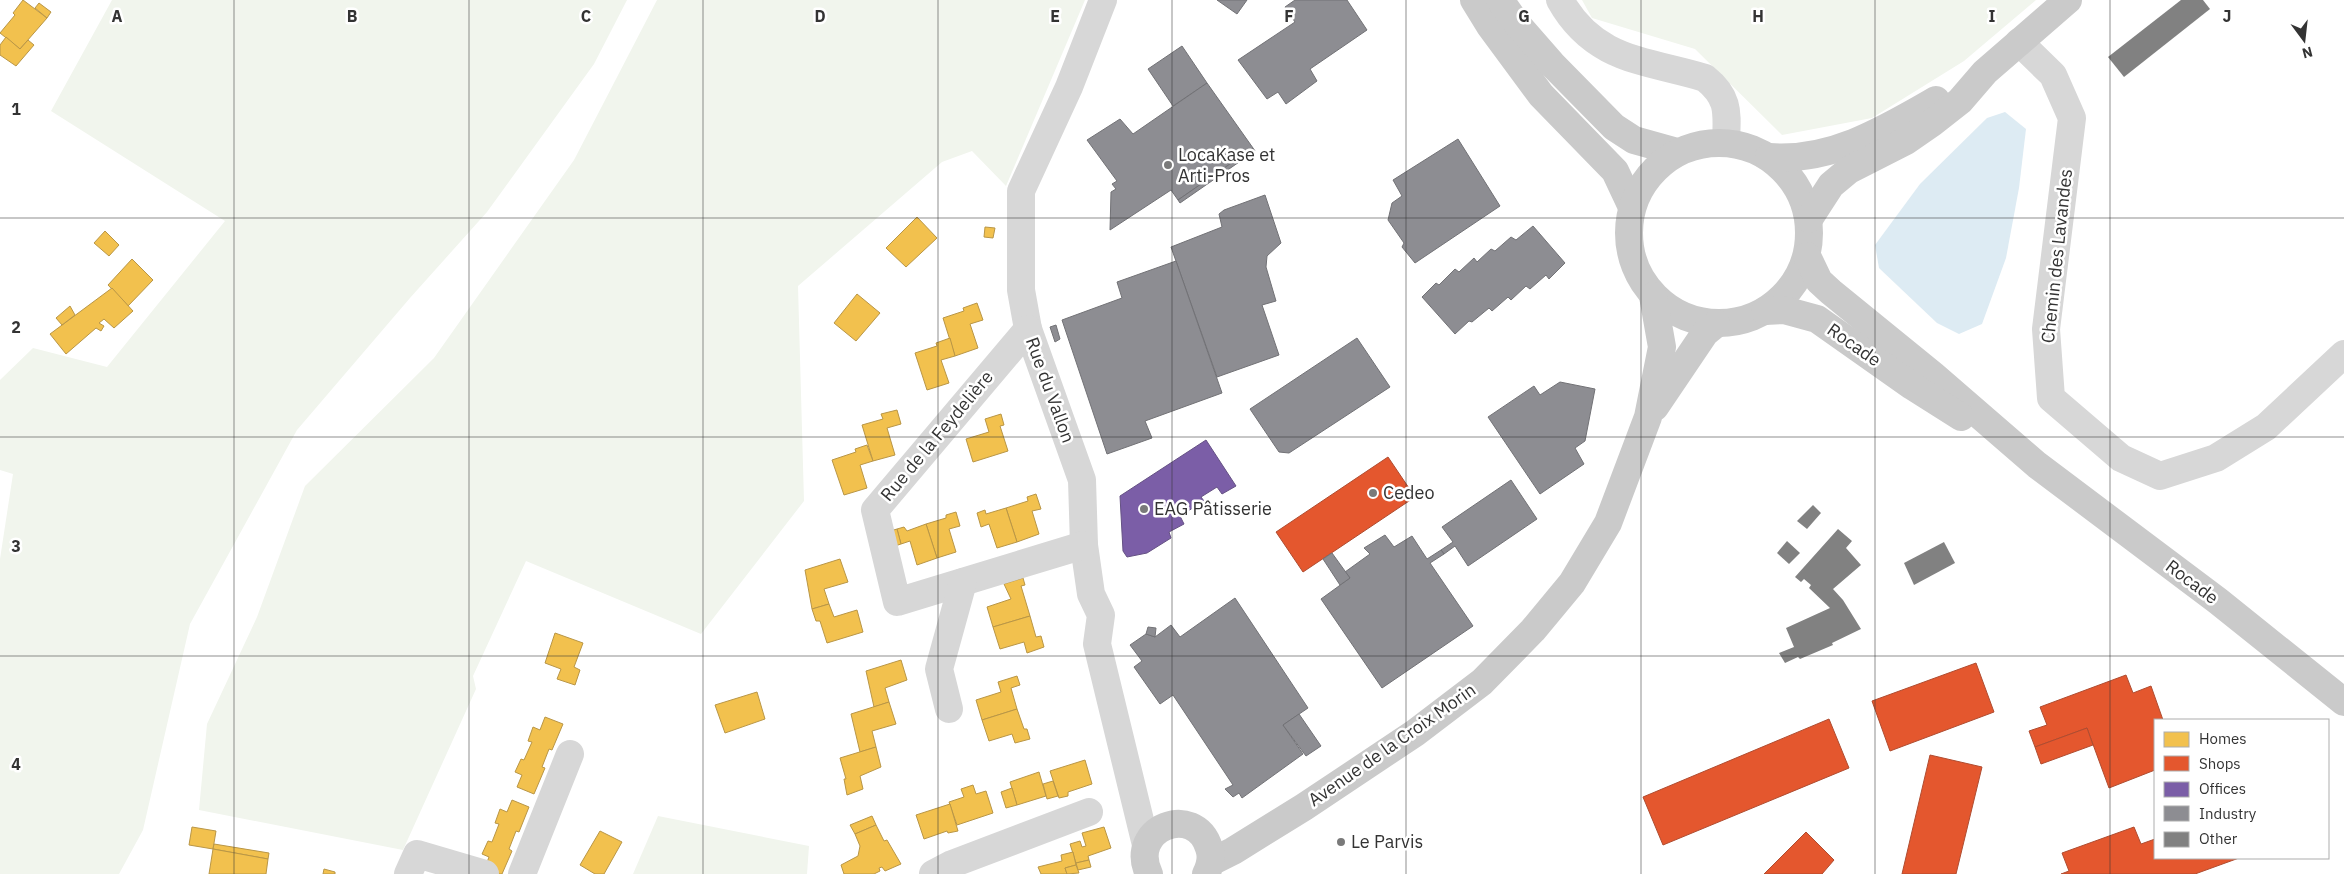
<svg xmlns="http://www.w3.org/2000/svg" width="2344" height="874" font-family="'IBM Plex Sans',sans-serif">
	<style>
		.green { fill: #f1f5ed }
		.water { fill: #ddebf3 }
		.homes { fill: #f2c14e; stroke: #b99646 }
		.shops { fill: #e4572e; stroke: #af4c30 }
		.offices { fill: #7b5ea7; stroke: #655184 }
		.industry { fill: #8d8d92; stroke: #727276 }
		.building { fill: #818181 }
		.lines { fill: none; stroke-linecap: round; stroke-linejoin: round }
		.minor { stroke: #d7d7d7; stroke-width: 28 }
		.major { stroke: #cacaca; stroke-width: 28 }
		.grid { fill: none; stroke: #333; stroke-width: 1; stroke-opacity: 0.55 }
		.poi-dot { fill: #7a7a7a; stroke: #fff; stroke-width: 2 }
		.labels { text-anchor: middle; stroke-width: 5; stroke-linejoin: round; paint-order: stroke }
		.poi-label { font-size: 18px; fill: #333; stroke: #fff; text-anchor: start }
		.street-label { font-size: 18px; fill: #333; stroke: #fff }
		.grid-label { font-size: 16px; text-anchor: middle; font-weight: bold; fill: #333; stroke: #fff; stroke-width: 5; stroke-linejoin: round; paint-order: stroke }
	</style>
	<rect width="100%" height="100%" fill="#fff"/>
	<!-- green -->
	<g class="green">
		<polygon points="112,0 627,0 594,64 487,212 410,298 297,430 190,624 143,830 119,874 0,874 0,559 13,474 0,470 0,380 33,348 107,367 225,221 51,111"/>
		<polygon points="657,0 1085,0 1006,186 972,151 942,162 798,286 804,501 701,634 526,561 473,676 476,689 403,850 199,810 207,724 257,617 305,486 434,358 574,160"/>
		<polygon points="1582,0 2036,0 1964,61 1872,118 1782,135 1695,49 1592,18"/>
		<polygon points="658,816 809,846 807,874 633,874"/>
	</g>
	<!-- water -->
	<polygon class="water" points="2005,112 2026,129 2019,188 2006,258 1982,324 1959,334 1937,323 1879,268 1875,245 1920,184 1987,118"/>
	<!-- homes -->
	<g class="homes">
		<polygon points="23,0 47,18 20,49 0,33 15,15 13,13"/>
		<polygon points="39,3 51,12 47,18 35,8"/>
		<polygon points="6,37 20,49 28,40 34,45 16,66 0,55 0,45"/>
		<polygon points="917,217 937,238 906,267 886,248"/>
		<polygon points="985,227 995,228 993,238 984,237"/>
		<polygon points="105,231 119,245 109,256 94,243"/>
		<polygon points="132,259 153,280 128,306 108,285"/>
		<polygon points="112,288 133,311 114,328 104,319 99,323 104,326 101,331 96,328 66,354 50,334"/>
		<polygon points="857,294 880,313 856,341 834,323"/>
		<polygon points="977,303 983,320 970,324 978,348 955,356 943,318 964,311 963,308"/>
		<polygon points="70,306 75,315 62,325 56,318"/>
		<polygon points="950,338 955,356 941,360 949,383 927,390 915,353 937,346 936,343"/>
		<polygon points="897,410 901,424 887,428 895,455 873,461 862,425 883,419 881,414"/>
		<polygon points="1001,414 1004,425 1000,426 1008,451 973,462 966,439 989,432 985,419"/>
		<polygon points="867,445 873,461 860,465 867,488 844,495 832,460 856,452 855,449"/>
		<polygon points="1036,494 1041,509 1032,511 1039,534 1017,542 1006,508 1028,501 1027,497"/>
		<polygon points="1006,508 1017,542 997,548 989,524 981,527 977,513 985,510 986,514"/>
		<polygon points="956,512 960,526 949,529 956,552 937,558 926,524 946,518 946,515"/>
		<polygon points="926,524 937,558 917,565 910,541 901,544 897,529 904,527 907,531"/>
		<polygon points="897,529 901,544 892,547 887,532"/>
		<polygon points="840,559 848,582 824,589 829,604 812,609 805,570"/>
		<polygon points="1023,578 1025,585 1021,586 1030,616 993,627 987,607 1011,599 1004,584"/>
		<polygon points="829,604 834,617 857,610 863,632 827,643 820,621 816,621 812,609"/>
		<polygon points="1030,616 1036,637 1041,636 1044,647 1027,653 1024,642 1000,649 993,627"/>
		<polygon points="555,633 583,643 574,667 580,670 575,685 557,679 561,669 545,663"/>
		<polygon points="901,660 907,680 885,688 889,702 874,707 866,671"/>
		<polygon points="1017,676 1020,685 1011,688 1017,709 982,720 976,700 1001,692 998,682"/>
		<polygon points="757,692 765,719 725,733 715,705"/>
		<polygon points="889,702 896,724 872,731 876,747 860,752 851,714"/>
		<polygon points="1017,709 1024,729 1027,729 1030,739 1015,743 1012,734 989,741 982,720"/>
		<polygon points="545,717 563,724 552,750 549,749 542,767 545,768 534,794 517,787 522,775 515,772 521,759 524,760 532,742 528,741 533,727 540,730"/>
		<polygon points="876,747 881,767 860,776 863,789 847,795 844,779 846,779 840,758"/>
		<polygon points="1085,760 1092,784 1068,792 1068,796 1059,798 1050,771"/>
		<polygon points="1039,772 1046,796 1017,805 1010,782"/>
		<polygon points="1053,781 1058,796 1047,799 1043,784"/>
		<polygon points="973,785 976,794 986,791 993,813 957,825 949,802 964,797 961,789"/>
		<polygon points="1012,788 1017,805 1006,808 1001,792"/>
		<polygon points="512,800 529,807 519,832 516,831 509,849 512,851 502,874 495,874 484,870 489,857 482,854 488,841 492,842 499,824 495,823 500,809 507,812"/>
		<polygon points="950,804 958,831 948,833 947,831 924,839 916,815"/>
		<polygon points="872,816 876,825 855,834 850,825"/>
		<polygon points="876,825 884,841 887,840 901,864 885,871 882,867 879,868 880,871 874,874 844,874 841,865 858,856 860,846 855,834"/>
		<polygon points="192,827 216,831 213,849 189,845"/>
		<polygon points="1104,827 1111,848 1088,856 1089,860 1076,863 1070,844 1080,841 1082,847 1086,846 1082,833"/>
		<polygon points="600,831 622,842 604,874 595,874 580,865"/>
		<polygon points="214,844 269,853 268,859 213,849"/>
		<polygon points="213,849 268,859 266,874 209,874"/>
		<polygon points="1073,852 1076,865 1065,868 1067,874 1041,874 1038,867 1062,861 1061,855"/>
		<polygon points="1089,860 1091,867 1078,870 1076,863"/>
		<polygon points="1076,865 1079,873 1067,874 1065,868"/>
		<polygon points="324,869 335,872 335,874 323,874"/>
	</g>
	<!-- shops -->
	<g class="shops">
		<polygon points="1388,457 1415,497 1303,572 1276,532"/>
		<polygon points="1976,663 1994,712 1890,751 1872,701"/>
		<polygon points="2126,675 2133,693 2151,686 2163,720 2155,720 2155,770 2109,788 2087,728 2035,747 2029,731 2047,725 2040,707"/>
		<polygon points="1829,719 1849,768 1663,845 1643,797"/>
		<polygon points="2087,728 2093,745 2041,764 2035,747"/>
		<polygon points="1930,755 1982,767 1956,874 1902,874"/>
		<polygon points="2134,827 2141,844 2155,839 2155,858 2239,858 2195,874 2061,874 2069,871 2062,853"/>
		<polygon points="1806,832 1834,860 1822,874 1764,874"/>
	</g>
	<!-- offices -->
	<polygon class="offices" points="1206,440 1236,486 1222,494 1217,487 1201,497 1204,501 1180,516 1184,524 1169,532 1171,538 1147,553 1127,557 1123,551 1120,496"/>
	<!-- industry -->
	<g class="industry">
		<polygon points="1217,0 1247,0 1237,14"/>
		<polygon points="1295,0 1347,0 1367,30 1310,69 1317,81 1286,104 1278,92 1267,99 1238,60 1295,22 1285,7"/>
		<polygon points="1182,46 1207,83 1173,106 1148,69"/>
		<polygon points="1207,83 1253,148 1178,200 1171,190 1110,230 1111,192 1116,189 1112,184 1117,181 1087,140 1120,119 1133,134"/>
		<polygon points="1458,139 1500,206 1415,263 1402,247 1404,243 1388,220 1392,203 1402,196 1393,180"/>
		<polygon points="1253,148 1255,151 1180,203 1178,200"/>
		<polygon points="1265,195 1281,243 1267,256 1266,267 1276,301 1262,305 1279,355 1217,377 1171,247 1222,227 1219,214 1224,210"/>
		<polygon points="1533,226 1565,263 1549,279 1546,275 1530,289 1526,286 1511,300 1508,297 1492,311 1489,308 1472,322 1469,321 1455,334 1422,297 1436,283 1439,285 1455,269 1459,272 1474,258 1477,262 1491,249 1495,251 1511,237 1516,240"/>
		<polygon points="1176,261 1222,393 1145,421 1152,438 1107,454 1062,320 1122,298 1117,282"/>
		<polygon points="1056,325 1060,339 1055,342 1050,327"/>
		<polygon points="1357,338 1390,387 1289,453 1279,452 1250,409"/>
		<polygon points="1560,382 1595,389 1585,441 1575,448 1584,464 1540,494 1488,417 1534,386 1540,395"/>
		<polygon points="1511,480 1537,519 1468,566 1455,546 1444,554 1441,550 1453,542 1442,527"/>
		<polygon points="1385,535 1394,547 1412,536 1427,559 1441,550 1444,554 1430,563 1473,626 1382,688 1321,599 1350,578 1345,572 1370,554 1364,548"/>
		<polygon points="1332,553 1350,578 1340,585 1323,559"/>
		<polygon points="1235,598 1308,708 1283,725 1303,754 1242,798 1239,793 1233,797 1225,789 1233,785 1173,695 1160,704 1134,667 1142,661 1130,645 1146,634 1155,637 1171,625 1180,637"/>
		<polygon points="1148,627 1156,628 1155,637 1146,634"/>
		<polygon points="1299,714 1321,746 1306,756 1283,725"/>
	</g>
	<!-- building -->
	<g class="building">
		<polygon points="2181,0 2203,0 2210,9 2124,77 2108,57"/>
		<polygon points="1813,505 1821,513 1807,529 1797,521"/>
		<polygon points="1838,529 1852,541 1846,548 1861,565 1833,589 1843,600 1861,629 1832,643 1833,645 1800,659 1798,657 1785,663 1779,653 1794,647 1786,628 1830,608 1809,588 1811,585 1804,579 1801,582 1795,577"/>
		<polygon points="1787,541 1800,553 1789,564 1777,553"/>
		<polygon points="1944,542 1955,563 1914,585 1904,563"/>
	</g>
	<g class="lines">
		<!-- minor -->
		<g class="minor">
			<polyline points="1103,0 1069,87 1021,191 1021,290 1028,329 1082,480 1084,545 1091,594 1101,615 1097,644 1146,845"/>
			<path d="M1560 0C1594 61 1645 60 1705 78 1730 98 1727 113 1726 142"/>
			<polyline points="2019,42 2053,75 2072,118 2046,329 2051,398 2121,458 2160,476 2216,458 2266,427 2344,354"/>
			<polyline points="1028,329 875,510 897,602 1084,545"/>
			<polyline points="949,709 939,669 963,582"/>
			<polyline points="408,874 417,854 485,874"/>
			<polyline points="522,874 570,754"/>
			<polyline points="933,874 952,864 1089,812"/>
		</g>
		<!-- major -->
		<g class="major">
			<polyline points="1474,0 1490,26 1541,95 1615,171 1631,205"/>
			<polyline points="1500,0 1517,24 1552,64 1614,127 1634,140 1677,152"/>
			<circle cx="1719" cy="233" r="90"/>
			<path d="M1769 157C1831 162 1884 130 1936 100"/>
			<polyline points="1809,219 1831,185 1849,170 1906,141 1932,123 1960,101 1985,72 2068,0"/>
			<polyline points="1807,256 1819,281 1831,292 1933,375 2037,465 2218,601 2344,702"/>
			<polyline points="1765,311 1784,310 1817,319 1912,386 1961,417"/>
			<polyline points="1655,407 1705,333 1716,324"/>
			<polyline points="1211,862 1233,851 1304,807 1415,733 1482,682 1533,630 1572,583 1608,523 1648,417 1662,347 1653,296"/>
			<path d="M1149 874C1127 828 1195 802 1209 848 1212 856 1210 866 1206 874"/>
		</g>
	</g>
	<!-- grid -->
	<path class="grid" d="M234 0V874M469 0V874M703 0V874M938 0V874M1172 0V874M1406 0V874M1641 0V874M1875 0V874M2110 0V874M0 218H2344M0 437H2344M0 656H2344"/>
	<!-- markers -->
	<g class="poi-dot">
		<circle cx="1168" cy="165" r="5"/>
		<circle cx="1373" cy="493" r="5"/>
		<circle cx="1144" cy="509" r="5"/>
		<circle cx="1341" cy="842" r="5"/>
	</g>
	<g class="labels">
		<!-- poi labels -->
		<g class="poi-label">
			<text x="1178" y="161">LocaKase et<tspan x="1178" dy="21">Arti-Pros</tspan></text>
			<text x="1383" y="499">Cedeo</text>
			<text x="1154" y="515">EAG Pâtisserie</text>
			<text x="1351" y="848">Le Parvis</text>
		</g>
		<!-- street labels -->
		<g class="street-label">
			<text transform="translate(2057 256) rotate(-84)" y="6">Chemin des Lavandes</text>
			<text transform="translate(1854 345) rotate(35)" y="6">Rocade</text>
			<text transform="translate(1050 390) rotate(70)" y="6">Rue du Vallon</text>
			<text transform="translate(937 436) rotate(-50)" y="6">Rue de la Feydelière</text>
			<text transform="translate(2192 582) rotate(37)" y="6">Rocade</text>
			<text transform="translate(1392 745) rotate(-35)" y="6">Avenue de la Croix Morin</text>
		</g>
	</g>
	<g class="grid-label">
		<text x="117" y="22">A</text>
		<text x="352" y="22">B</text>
		<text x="586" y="22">C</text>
		<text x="820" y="22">D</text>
		<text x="1055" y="22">E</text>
		<text x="1289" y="22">F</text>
		<text x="1524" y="22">G</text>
		<text x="1758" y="22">H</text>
		<text x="1992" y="22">I</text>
		<text x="2227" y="22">J</text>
		<text x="16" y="115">1</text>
		<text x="16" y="333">2</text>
		<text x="16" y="552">3</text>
		<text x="16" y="770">4</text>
	</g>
	<!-- legend -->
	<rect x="2154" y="719" width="175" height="140" fill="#ffffff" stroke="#adadad"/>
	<rect x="2164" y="732" width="25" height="15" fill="#f2c14e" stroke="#adadad"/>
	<text x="2199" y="744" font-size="15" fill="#333333">Homes</text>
	<rect x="2164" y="756" width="25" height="15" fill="#e4572e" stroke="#adadad"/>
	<text x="2199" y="769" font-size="15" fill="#333333">Shops</text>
	<rect x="2164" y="782" width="25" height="15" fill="#7b5ea7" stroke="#adadad"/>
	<text x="2199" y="794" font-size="15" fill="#333333">Offices</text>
	<rect x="2164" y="806" width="25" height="15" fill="#8d8d92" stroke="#adadad"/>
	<text x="2199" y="819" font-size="15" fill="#333333">Industry</text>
	<rect x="2164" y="832" width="25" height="15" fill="#818181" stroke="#adadad"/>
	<text x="2199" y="844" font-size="15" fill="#333333">Other</text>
	<!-- north arrow -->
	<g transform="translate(2304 40) rotate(165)" stroke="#ffffff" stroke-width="4" paint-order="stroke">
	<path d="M0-4L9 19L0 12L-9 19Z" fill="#333333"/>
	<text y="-8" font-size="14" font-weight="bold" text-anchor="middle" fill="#333333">N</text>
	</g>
</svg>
